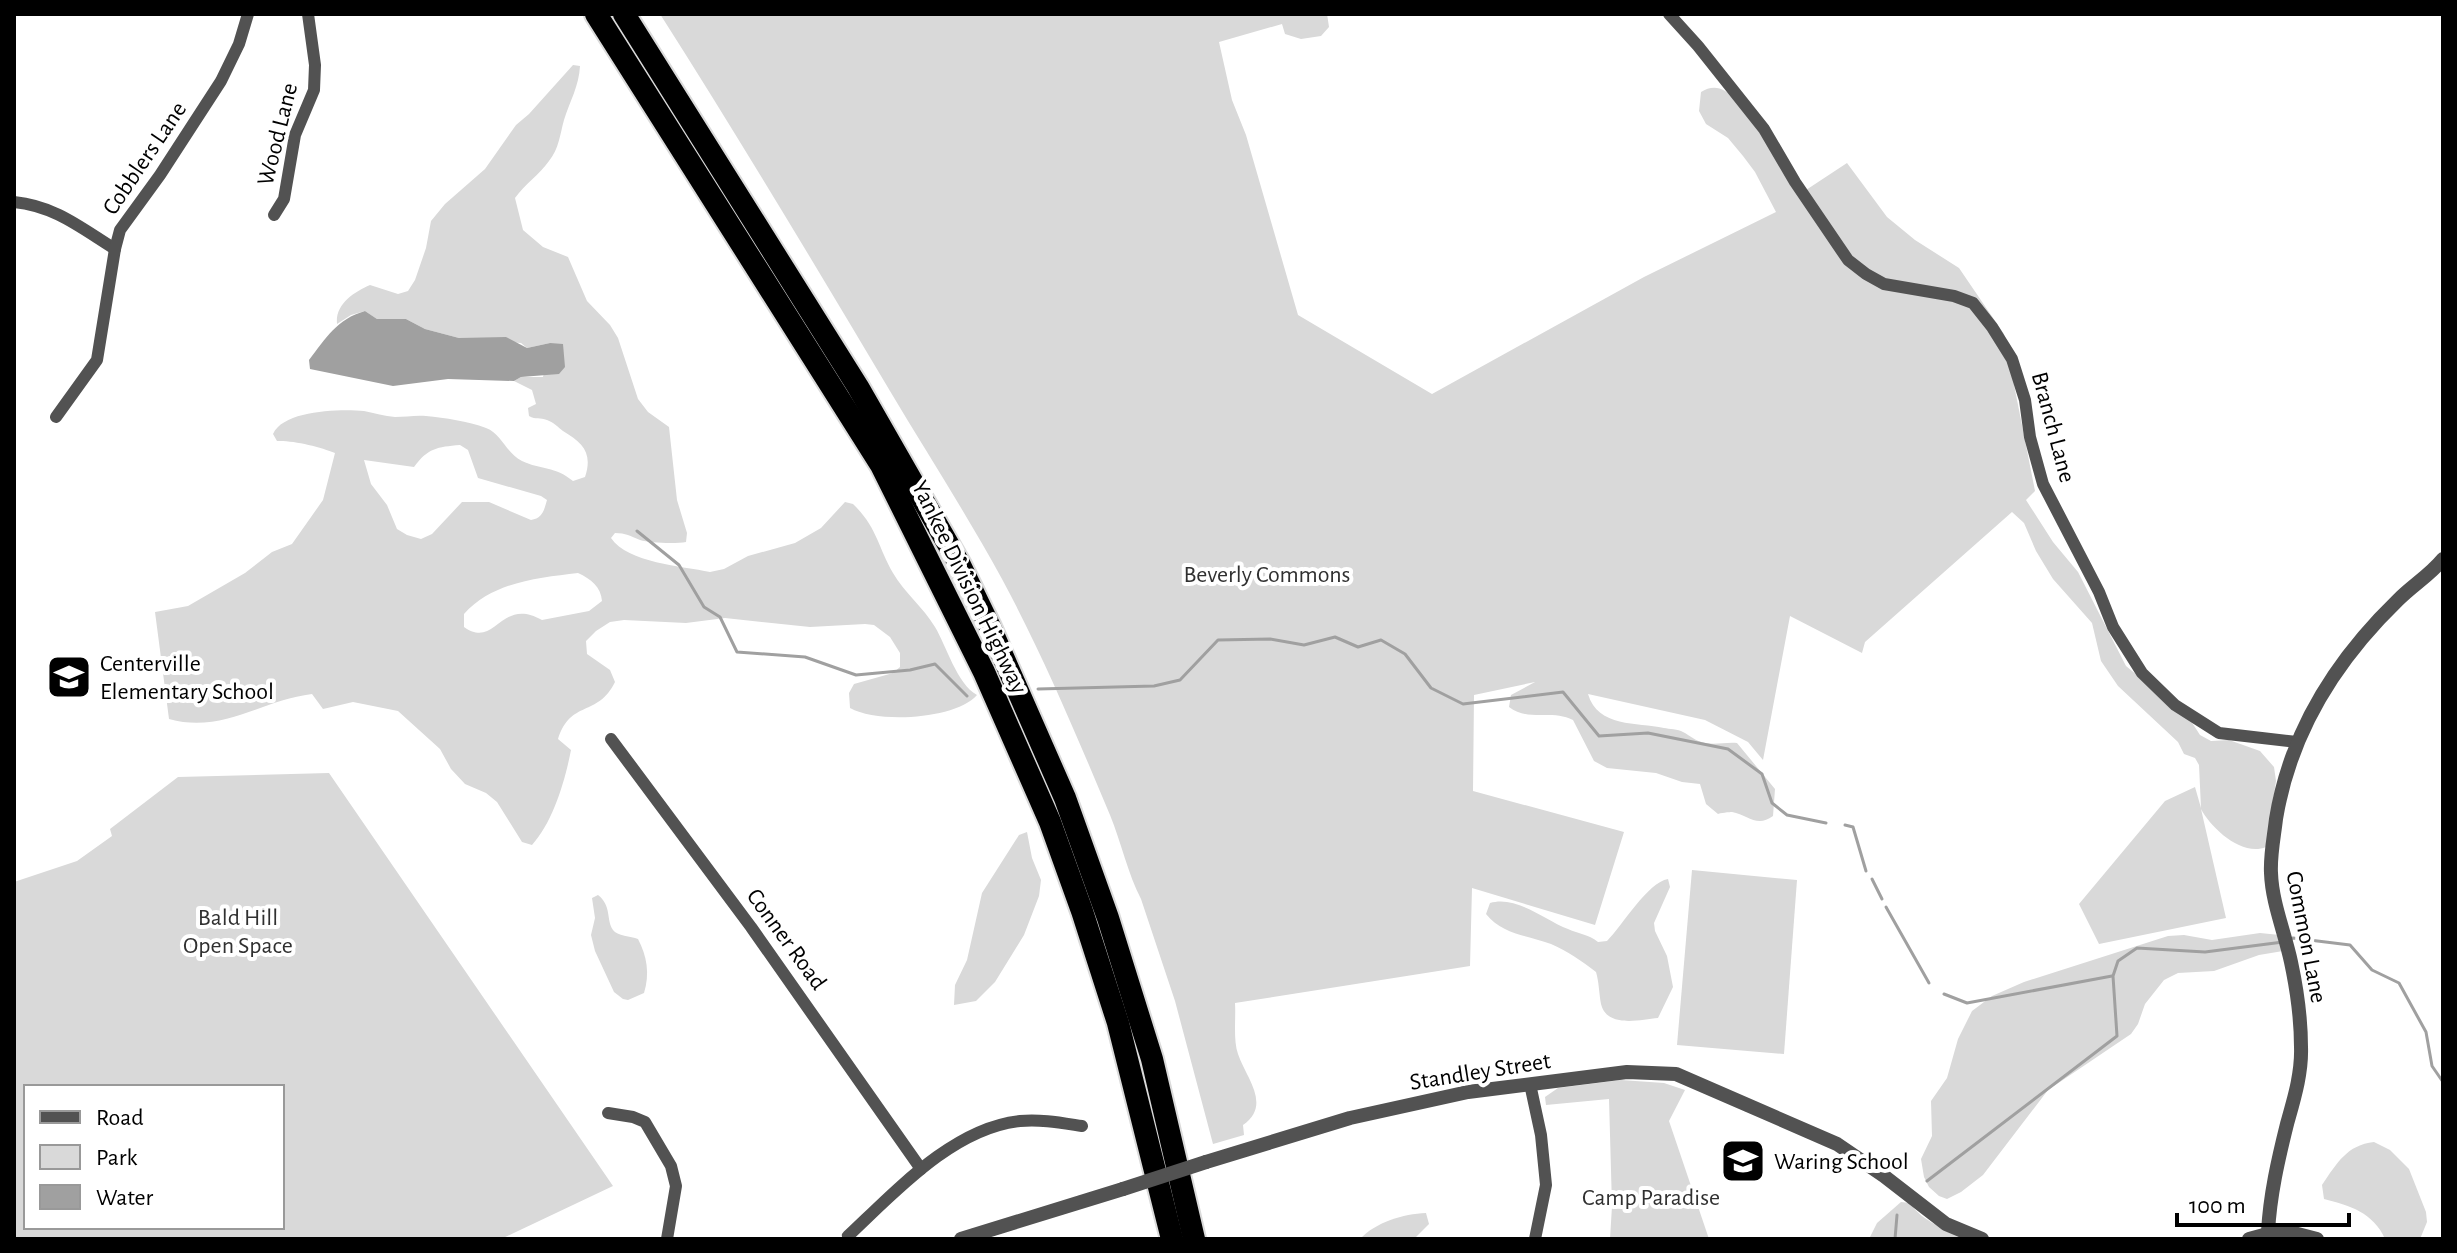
<svg xmlns="http://www.w3.org/2000/svg" width="2457" height="1253" font-family="'Alegreya Sans',sans-serif">
	<style>
		.green { fill: #d9d9d9; fill-rule: evenodd }
		.water { fill: #a0a0a0 }
		.lines { fill: none; stroke-linecap: round; stroke-linejoin: round }
		.stream { stroke: #a0a0a0; stroke-width: 3 }
		.motorway-casing { stroke: #dbdbdb; stroke-width: 26 }
		.minor { stroke: #525252; stroke-width: 12 }
		.tertiary { stroke: #525252; stroke-width: 14 }
		.motorway { stroke: #000; stroke-width: 22 }
		.tertiary-bridge { stroke: #525252; stroke-width: 14 }
		.labels { text-anchor: middle; stroke-width: 8; stroke-linejoin: round; paint-order: stroke }
		.street-label { font-size: 24px; fill: #000; stroke: #fff }
		.park-label { font-size: 24px; fill: #303030; stroke: #fff }
		.poi-label { font-size: 24px; fill: #000; stroke: #fff; text-anchor: start }
	</style>
	<rect width="100%" height="100%" fill="#fff"/>
	<!-- green -->
	<g class="green">
		<path d="M660 14H1327L1329 27 1321 36 1301 39 1285 34 1282 24 1219 42 1232 100 1246 135 1298 315 1432 394 1644 277 1776 212 1755 172 1743 156 1728 138 1706 124 1699 111 1701 92C1709 87 1717 86 1725 91 1747 104 1789 167 1806 190L1847 163 1887 217 1915 240 1959 268 2004 334 2035 491 2026 500 2053 542 2078 572 2126 666 2189 718 2200 735 2211 741 2229 740 2260 751 2274 767 2276 781 2266 847C2242 857 2211 828 2201 809L2226 918 2099 944 2079 904 2165 801 2195 787 2201 808 2199 765 2195 758 2184 754 2178 742 2118 686 2101 661 2092 623 2053 579 2036 551 2024 523 2012 512 1865 642 1862 653 1790 616 1763 760 1748 742 1705 720 1588 694C1598 728 1637 722 1664 728 1669 729 1678 729 1683 732 1691 736 1695 741 1705 743 1716 745 1726 742 1737 743L1775 789 1773 816C1757 828 1748 815 1732 812 1730 812 1719 813 1718 814L1706 804 1700 784 1682 782 1656 773 1607 768 1594 761 1573 720C1552 709 1528 722 1509 707L1511 695 1535 682 1474 695 1473 791 1624 832 1595 925 1472 888 1470 966 1235 1003C1236 1018 1233 1040 1238 1054 1246 1078 1272 1105 1243 1125L1244 1135 1213 1144 1175 1001 1141 899C1128 874 1121 842 1110 815 1076 734 1043 655 1002 579 967 515 927 453 890 391 815 265 739 138 660 14Z"/>
		<path d="M573 65 580 66C579 86 570 101 564 120 560 134 559 149 549 161 539 175 525 184 515 198L523 230 543 247 568 257 587 301 610 325 618 338 638 399 648 412 669 427 677 500 687 533 686 542C676 544 649 543 640 540 630 536 626 533 615 533L611 538C628 563 682 566 710 572L724 569 748 556 795 543 821 528 845 502 853 504C877 527 878 547 893 573 904 592 923 607 935 627 946 645 957 684 977 695 956 719 879 724 850 708L849 693 854 684 893 673 900 667V653L890 637 874 625 865 624 810 627 725 618 686 623 624 620 610 622 596 631 586 641 587 654 610 670 615 682C597 718 571 699 558 739L571 750C565 781 553 822 532 845L522 842 497 802 486 793 465 784 451 769 440 749 398 711 353 702 323 709 312 694C261 700 223 734 169 719L155 612 188 606 245 573 272 552 292 544 323 500 335 453C321 447 292 440 277 441L273 434C284 410 340 409 364 411 375 413 384 416 395 417 405 417 416 415 426 416 445 418 468 421 486 428 502 434 505 452 522 461 541 470 555 466 573 481L585 477C593 453 583 443 563 431 558 427 553 422 547 420 540 417 536 420 529 416L528 408 536 404 532 390 514 381 521 377H543L550 343 527 348 521 343 459 338 425 329 406 319H377L365 311 351 315 337 324C335 304 354 292 370 285L398 294 408 291 415 280 426 248 431 221 445 204 485 169 516 125 529 114ZM460 445 468 450 478 478 541 496 547 500C544 510 543 518 531 520L489 502H462L432 534 421 539 407 535 397 529 387 505 371 484 364 460 414 467C428 448 437 447 460 445ZM578 573C591 579 601 587 602 601L589 611 542 620C500 596 496 650 464 627V614C493 582 537 578 578 573Z"/>
		<path d="M329 773 613 1186 501 1239H14V882L77 861 112 836 110 829 178 777ZM26 1087H282V1227H26Z"/>
		<polygon points="1027,832 1032,858 1041,880 1039,896 1024,935 995,982 976,1001 954,1005 955,985 967,960 982,893 1019,835"/>
		<polygon points="1692,870 1797,880 1784,1054 1677,1045"/>
		<path d="M1668 879 1670 887 1654 923 1655 931 1667 956 1673 987 1658 1018C1639 1020 1607 1028 1601 1004 1599 993 1599 982 1596 972 1582 961 1567 951 1551 944 1527 935 1503 935 1486 914L1490 903C1516 895 1545 920 1568 929 1579 934 1588 934 1598 942L1607 941C1622 926 1648 882 1668 879Z"/>
		<path d="M598 895C612 906 606 920 613 930 617 936 631 936 638 939 647 956 650 974 644 993L628 1000 623 999 614 992 595 951 591 935 595 918 592 898Z"/>
		<polygon points="2260,933 2280,935 2283,951 2259,955 2214,971 2178,973 2164,980 2145,1004 2138,1024 2131,1034 2048,1090 1983,1175 1961,1192 1947,1199 1939,1196 1929,1187 1924,1177 1921,1159 1932,1136 1931,1101 1947,1078 1958,1039 1972,1011 1992,996 2024,982 2168,936 2184,935 2212,940"/>
		<polygon points="1621,1080 1664,1083 1685,1090 1669,1121 1709,1239 1610,1239 1612,1206 1609,1099 1546,1105 1545,1097 1558,1088"/>
		<path d="M2374 1142 2390 1150 2409 1169 2426 1212 2427 1222 2420 1239H2385C2374 1213 2349 1205 2324 1199L2322 1185C2337 1163 2347 1145 2374 1142Z"/>
		<path d="M1901 1202 1910 1203C1922 1222 1948 1230 1967 1239H1869L1877 1223Z"/>
		<path d="M1426 1213 1429 1224 1414 1239H1360C1376 1222 1403 1214 1426 1213Z"/>
	</g>
	<!-- water -->
	<path class="water" d="M365 311 377 319H406L425 329 459 338 506 337 527 348 550 343 563 344 565 367 559 374 521 377 514 381 448 379 393 386 310 369 309 360C326 338 337 319 365 311Z"/>
	<g class="lines">
		<!-- stream -->
		<g class="stream">
			<polyline points="637,531 679,565 704,607 720,617 737,652 805,657 856,675 910,670 935,664 967,696"/>
			<polyline points="1038,689 1154,686 1180,680 1218,640 1270,639 1304,645 1335,637 1358,647 1381,640 1405,654 1431,688 1463,704 1563,692 1599,736 1648,733 1728,749 1762,774 1772,803 1787,815 1826,823"/>
			<polyline points="1845,825 1853,827 1866,871"/>
			<polyline points="1872,879 1882,899"/>
			<polyline points="1886,907 1929,983"/>
			<polyline points="2290,939 2293,938 2350,945 2372,970 2399,983 2426,1032 2432,1066 2443,1082"/>
			<polyline points="1944,994 1967,1003 2112,976"/>
			<polyline points="1927,1181 2117,1036 2113,976 2118,961 2137,948 2205,952 2283,942"/>
			<polyline points="1895,1239 1897,1215"/>
		</g>
		<!-- motorway casing -->
		<g class="motorway-casing">
			<g id="motorway">
				<polyline points="596,14 881,465 984,672 1050,822 1082,911 1118,1023 1172,1239"/>
				<polyline points="624,14 858,387 960,565 990,627 1065,798 1108,918 1152,1059 1194,1239"/>
			</g>
		</g>
		<!-- minor -->
		<g class="minor">
			<polyline points="1669,14 1698,46 1764,129 1795,182 1848,260 1866,274 1884,284 1954,296 1973,303 1992,327 2012,359 2025,400 2030,437 2043,484 2099,592 2113,627 2142,673 2175,705 2219,733 2297,742"/>
			<path d="M14 202C55 206 81 228 115 249"/>
			<polyline points="274,215 284,199 295,135 314,90 315,65 308,14"/>
			<polyline points="56,417 97,360 115,249 120,230 160,175 221,81 239,44 248,14"/>
			<polyline points="611,739 751,927 921,1169"/>
			<polyline points="1530,1084 1541,1135 1546,1185 1535,1239"/>
			<polyline points="608,1113 633,1117 645,1122 671,1166 676,1186 667,1239"/>
			<path d="M850 1239 848 1236C895 1192 953 1128 1020 1121 1041 1119 1062 1123 1082 1126"/>
		</g>
		<!-- tertiary -->
		<g class="tertiary">
			<polyline points="1206,1162 1350,1118 1468,1092 1627,1072 1676,1074 1837,1144 1884,1176 1946,1224 1982,1239"/>
			<path d="M2268 1232C2270 1195 2278 1160 2287 1124 2294 1099 2302 1073 2301 1047 2301 1018 2297 990 2291 962 2285 933 2272 903 2271 873 2270 855 2274 837 2276 819 2290 733 2336 660 2398 600 2413 585 2430 575 2443 559"/>
			<polyline points="961,1239 1123,1189"/>
			<polyline points="2249,1239 2282,1230 2317,1239"/>
		</g>
		<!-- motorway -->
		<use href="#motorway" class="motorway"/>
		<!-- tertiary-bridge -->
		<polyline class="tertiary-bridge" points="1123,1189 1206,1162"/>
	</g>
	<!-- icons -->
	<defs>
		<g id="school-square" transform="scale(2.3)"><rect x="-9" y="-9" width="18" height="18" rx="4" fill="#000" stroke="#fff"/><path d="M0-5L7-2L0 1L-7-2ZM-4 1L0 2.5L4 1V4Q0 6-4 4Z" fill="#fff"/></g>
	</defs>
	<g fill-rule="evenodd">
		<use href="#school-square" x="69" y="677"/>
		<use href="#school-square" x="1743" y="1161"/>
	</g>
	<g class="labels">
		<!-- street labels -->
		<g class="street-label">
			<text transform="translate(277 134) rotate(-76)" y="8">Wood Lane</text>
			<text transform="translate(144 158) rotate(-56)" y="8">Cobblers Lane</text>
			<text transform="translate(2054 427) rotate(75)" y="8">Branch Lane</text>
			<text transform="translate(970 587) rotate(64)" y="8">Yankee Division Highway</text>
			<text transform="translate(2307 937) rotate(79)" y="8">Common Lane</text>
			<text transform="translate(787 939) rotate(54)" y="8">Conner Road</text>
			<text transform="translate(1480 1071) rotate(-9)" y="8">Standley Street</text>
		</g>
		<!-- park labels -->
		<g class="park-label">
			<text x="1267" y="582">Beverly Commons</text>
			<text x="238" y="925">Bald Hill<tspan x="238" dy="28">Open Space</tspan></text>
			<text x="1651" y="1205">Camp Paradise</text>
		</g>
		<!-- poi labels -->
		<g class="poi-label">
			<text x="100" y="671">Centerville<tspan x="100" dy="28">Elementary School</tspan></text>
			<text x="1774" y="1169">Waring School</text>
		</g>
	</g>
	<!-- border -->
	<rect width="2457" height="1253" fill="none" stroke="#000000" stroke-width="32"/>
	<!-- legend -->
	<rect x="24" y="1085" width="260" height="144" fill="#ffffff" stroke="#999999" stroke-width="2"/>
	<rect x="40" y="1111" width="40" height="12" fill="#525252" stroke="#999999" stroke-width="2"/>
	<text x="96" y="1125" font-size="24" fill="#000000">Road</text>
	<rect x="40" y="1145" width="40" height="24" fill="#d9d9d9" stroke="#999999" stroke-width="2"/>
	<text x="96" y="1165" font-size="24" fill="#000000">Park</text>
	<rect x="40" y="1185" width="40" height="24" fill="#a0a0a0" stroke="#999999" stroke-width="2"/>
	<text x="96" y="1205" font-size="24" fill="#000000">Water</text>
	<!-- scale -->
	<path d="M2177 1213v12h172v-12" fill="none" stroke="#000000" stroke-width="4"/>
	<text x="2189" y="1213" font-size="24" fill="#000000" stroke="#ffffff" stroke-width="6" paint-order="stroke">100 m</text>
</svg>
